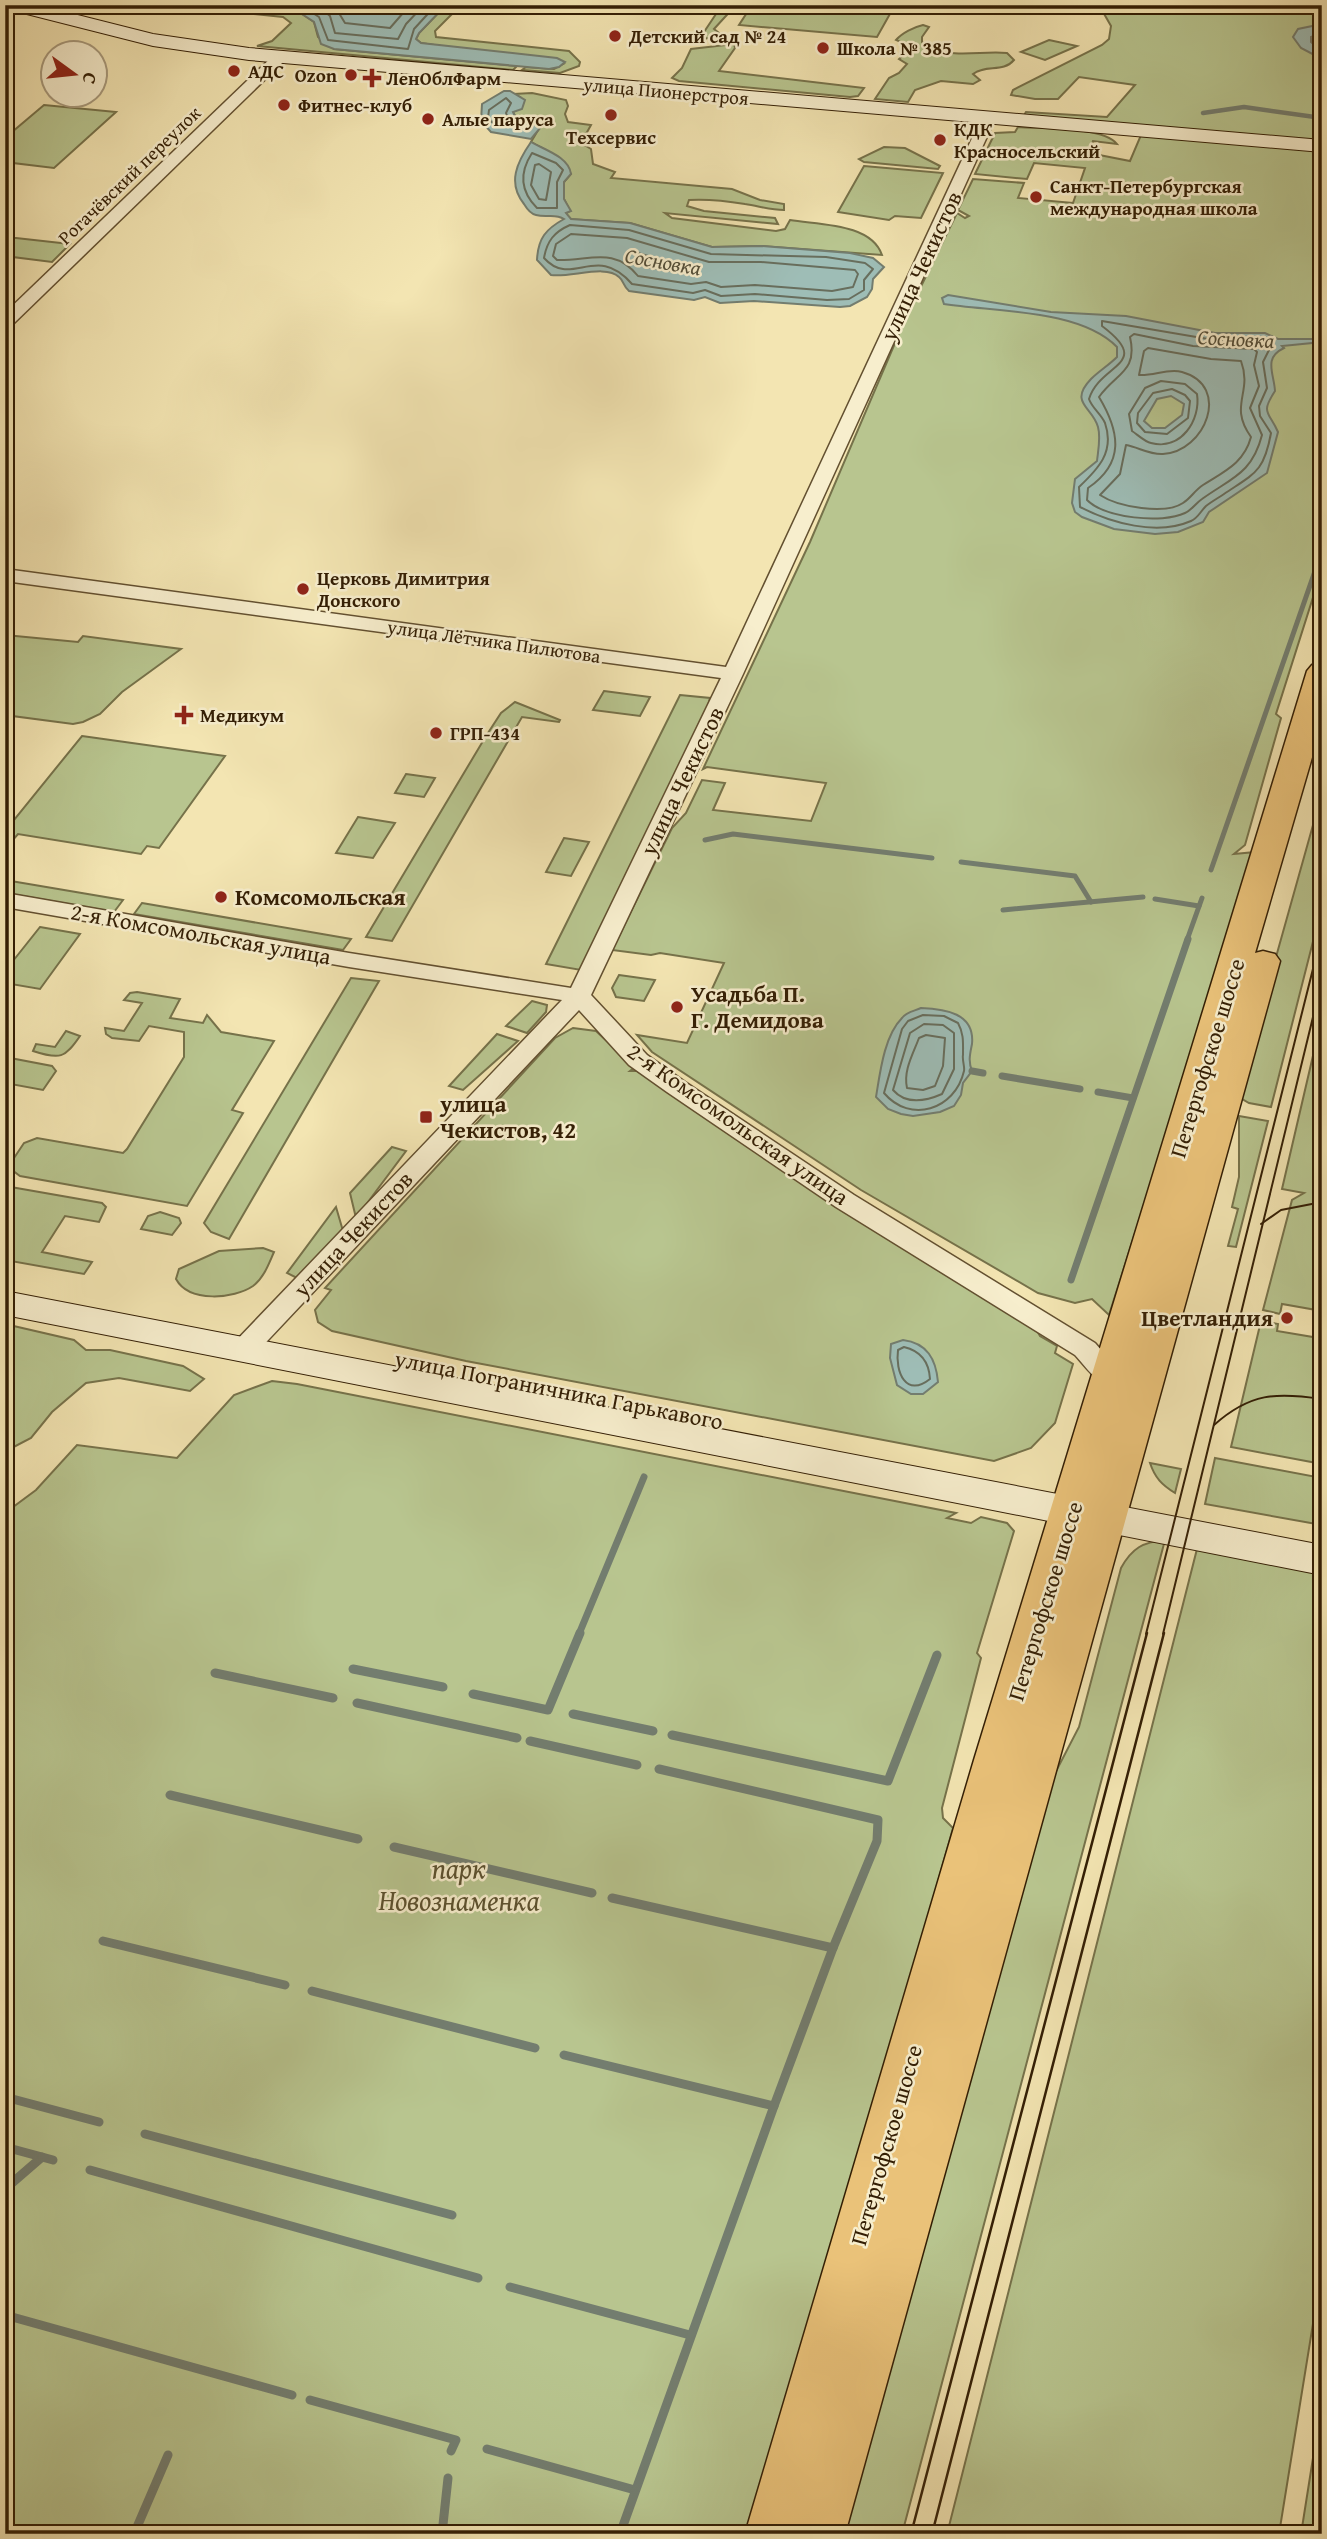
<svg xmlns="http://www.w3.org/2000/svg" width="1327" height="2539" font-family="'Gentium Book Plus',serif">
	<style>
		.green { fill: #b8c58f; stroke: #76724a; stroke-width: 2 }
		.water { fill: #9ebdb6; stroke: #737d6f; stroke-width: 2; fill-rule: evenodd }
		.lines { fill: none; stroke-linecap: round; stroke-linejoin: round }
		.shore { stroke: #686e5d; stroke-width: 2 }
		.stream-far3 { stroke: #737d6f; stroke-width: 4.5 }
		.stream-far2 { stroke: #737d6f; stroke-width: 5 }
		.stream-far1 { stroke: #737d6f; stroke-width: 7 }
		.stream { stroke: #737d6f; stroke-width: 9 }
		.street-casing { stroke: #635030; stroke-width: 3 }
		.secondary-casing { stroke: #331e04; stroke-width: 2 }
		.primary-casing { stroke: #331e04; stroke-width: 3 }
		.street { fill: #f7eecd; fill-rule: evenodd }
		.secondary { fill: #f7eecd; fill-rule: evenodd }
		.primary { fill: #eac279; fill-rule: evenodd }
		.tram-far1 { stroke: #331e04; stroke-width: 2 }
		.tram { stroke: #331e04; stroke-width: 2.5 }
		.poi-dot { fill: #8f2418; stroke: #f7eecd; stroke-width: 2.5 }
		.labels { text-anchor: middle; stroke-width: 5; stroke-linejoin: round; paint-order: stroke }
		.far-poi-label { font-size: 19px; font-weight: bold; fill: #331e04; stroke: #f7eecd; text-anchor: start }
		.far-street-label { font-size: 19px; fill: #331e04; stroke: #f7eecd }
		.far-water-label { font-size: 21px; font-style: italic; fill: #534e39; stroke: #f7eecd }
		.street-label { font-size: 23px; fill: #331e04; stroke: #f7eecd }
		.poi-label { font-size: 23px; font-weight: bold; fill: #331e04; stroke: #f7eecd; text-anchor: start }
		.near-park-label { font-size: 28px; font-style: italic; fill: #5b502e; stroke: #f7eecd }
	</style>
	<rect width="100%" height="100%" fill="#f3e5b2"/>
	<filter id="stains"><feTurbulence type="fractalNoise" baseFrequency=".00286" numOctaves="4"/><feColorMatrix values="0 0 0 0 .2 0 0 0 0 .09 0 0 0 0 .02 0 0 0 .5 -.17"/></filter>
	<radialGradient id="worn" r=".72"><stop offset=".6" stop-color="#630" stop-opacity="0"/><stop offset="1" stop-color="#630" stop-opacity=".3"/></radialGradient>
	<!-- green -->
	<g class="green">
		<polygon points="254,5 295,5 278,6 278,9 295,9 314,22 318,37 334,49 517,66 513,70 257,46 272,41 291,23 283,17 245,13"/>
		<polygon points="446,5 516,5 508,14 457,13 452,14 435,31 436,37 569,51 580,62 579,66 560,73 522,70 526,67 554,69 563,64 421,43 416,39 419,33"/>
		<polygon points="722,5 736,5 714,29 719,33 719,36 693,41 702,35"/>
		<polygon points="752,5 808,5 891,12 877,37 739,25"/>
		<polygon points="1099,5 1322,5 1322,141 1023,117 1026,112 1107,117 1135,85 1079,77 1058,99 1035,99 1011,95 1013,90 1102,45 1109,39 1111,26"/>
		<path d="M923 25 929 27 922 37V42C943 61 981 50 1007 53L1014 60C1003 73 986 64 973 74L980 80 973 84 941 81 915 90 908 102 875 99 889 78 899 73 907 64 899 59 912 47 896 40C902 33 914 27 923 25Z"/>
		<polygon points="1049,40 1077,46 1045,60 1021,52"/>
		<polygon points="734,44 735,48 719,71 864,88 858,96 850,97 679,81 672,78 682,68 691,49"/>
		<path d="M532 93 566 100 568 106 565 114 568 122 591 125 581 143 591 149 593 164 615 172 611 178 732 189 760 200 784 204V210C770 210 759 206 745 204 727 201 707 199 689 200L687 206 704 211 775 218 778 224 665 213 672 218 776 231 785 229 790 220C819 225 871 223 882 255L762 246 712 247 630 223 568 219 565 213 570 211 564 199V182L571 174 560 158 531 142 540 127 528 121 516 118 513 112 520 97 513 94Z"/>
		<polygon points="44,105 116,112 54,168 5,162 5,138"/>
		<path d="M1018 127C1041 129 1103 126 1117 144L1093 141 1089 153 1130 161 1141 135 1322 151V569L1276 714 1281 718 1245 845 1234 854 1256 852 1109 1315 1092 1299 1075 1303 1038 1293 861 1190 652 1052 637 1035 687 1043 724 963 660 953 651 955 612 950 672 828 686 813 702 780 725 783 713 810 811 821 826 783 707 767 703 769 810 542 907 315 957 213 965 218 969 216 958 210 973 179 1024 183 1018 198 1073 203 1085 168 1034 163 1027 179 975 174 995 133 1015 132Z"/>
		<polygon points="884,147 905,148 940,166 938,169 864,162 859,159"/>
		<polygon points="864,166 943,173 921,218 895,216 889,220 838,212"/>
		<polygon points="14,238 16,238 70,244 52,262 5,256 5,246"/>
		<polygon points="5,635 78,642 83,636 181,649 122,692 100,714 83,722 73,724 5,715"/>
		<polygon points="604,691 650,697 640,716 593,710"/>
		<polygon points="680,695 710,698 707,710 581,970 546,964"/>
		<polygon points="515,702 560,720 559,722 522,717 392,941 366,937 486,736 501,713"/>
		<polygon points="82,736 225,756 159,848 147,846 141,854 18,834 5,849 5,831"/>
		<polygon points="406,774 435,778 424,797 395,793"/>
		<polygon points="1322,793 1322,906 1271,1107 1249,1103 1237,1096"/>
		<polygon points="358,817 395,823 373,858 336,853"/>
		<polygon points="564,838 589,842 571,876 546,872"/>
		<polygon points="5,880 123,900 114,912 5,893"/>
		<polygon points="142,903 351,939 343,950 134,914"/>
		<polygon points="40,927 80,934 40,989 5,983 5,971"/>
		<polygon points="619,975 655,980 644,1001 616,997 612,988"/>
		<polygon points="351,978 379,981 229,1239 211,1232 204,1223"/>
		<polygon points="137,992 180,999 170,1018 203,1023 207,1015 221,1032 274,1041 232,1110 243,1113 187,1206 20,1176 8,1167 24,1143 37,1138 123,1153 127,1149 184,1057 184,1032 149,1026 139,1041 112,1038 106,1034 105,1028 124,1031 142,1003 124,1000 130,993"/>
		<polygon points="532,1001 547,1005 546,1012 527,1033 506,1026"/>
		<polygon points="1322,1017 1322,1311 1282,1304 1280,1314 1263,1310 1292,1200 1304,1193 1282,1189"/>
		<polygon points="573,1028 596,1031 635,1067 630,1071 637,1071 1035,1327 1040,1336 1057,1346 1055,1353 1073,1364 1055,1423 1031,1448 994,1461 466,1361 332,1331 318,1322 315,1310 331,1290 325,1288 555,1038"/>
		<path d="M66 1031 80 1036C65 1058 60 1060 33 1051L36 1044 55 1047Z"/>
		<polygon points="497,1034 518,1041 463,1090 449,1086"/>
		<polygon points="5,1057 52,1066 56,1071 43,1090 5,1083"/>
		<polygon points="1239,1116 1268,1121 1236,1247 1228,1246 1238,1209 1232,1207 1239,1177"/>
		<polygon points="392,1147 406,1151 356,1218 350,1193"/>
		<polygon points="5,1186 102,1203 106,1207 99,1222 65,1216 42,1252 92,1262 84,1274 5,1260"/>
		<polygon points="336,1207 343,1231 297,1278 287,1273"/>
		<polygon points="160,1212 179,1218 181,1223 172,1235 141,1229 148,1216"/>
		<path d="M263 1248 274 1252C269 1263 264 1278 253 1286 234 1299 189 1303 176 1279L179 1269 219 1251Z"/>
		<polygon points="1261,1321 1278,1324 1277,1331 1319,1338 1322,1323 1322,1464 1231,1447"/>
		<polygon points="5,1324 74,1340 86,1350 110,1350 183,1366 204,1379 190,1391 119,1378 86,1383 52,1412 31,1438 6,1451"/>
		<polygon points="272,1381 297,1384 956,1513 947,1518 971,1523 981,1517 1007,1523 1014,1531 977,1653 981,1658 942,1808 943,1818 953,1828 755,2534 5,2534 5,1513 36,1490 77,1445 177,1458 234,1395"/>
		<polygon points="1215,1458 1322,1478 1322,1525 1205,1504"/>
		<path d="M1150 1463 1181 1469 1175 1493C1162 1485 1155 1478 1150 1463Z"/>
		<path d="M1165 1540 902 2534H838L1037 1808 1079 1727 1121 1568C1132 1548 1143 1542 1165 1540Z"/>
		<polygon points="1197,1549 1322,1572 1322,2268 1279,2534 947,2534"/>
		<polygon points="1322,2401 1322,2534 1301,2534"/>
	</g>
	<!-- water -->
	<g class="water">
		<polygon points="446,5 419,33 416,39 421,43 557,58 565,62 559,67 549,69 334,49 321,44 314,22 294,9 278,9 277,6"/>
		<polygon points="1322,24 1322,33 1311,37 1311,42 1322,51 1322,59 1301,48 1293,37 1298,29"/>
		<polygon points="504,91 510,91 525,100 522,109 513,112 516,118 531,121 541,127 531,139 491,132 481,121 482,104"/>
		<path d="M531 142C545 150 569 157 571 174L564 182V199L571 211 566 213 571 219 630 223 712 247 762 246 850 253 873 258 884 267 873 279 872 289 867 297 850 306 840 307 754 301 720 303 705 297 694 300 629 291C623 286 624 281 619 277 606 264 570 278 551 275L537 260C538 238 546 229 564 219 555 213 547 218 536 215 531 214 527 209 524 204 507 183 517 162 531 142Z"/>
		<path d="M948 295 1051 312 1126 316 1215 333H1265L1278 339H1322V342L1282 346 1284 348C1263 358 1274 373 1275 391 1260 414 1269 411 1278 432L1267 473 1209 512 1203 522 1178 532 1155 534 1114 529 1082 517 1075 512 1072 503 1075 479 1097 461C1098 451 1101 438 1098 427 1093 407 1068 403 1091 379 1099 371 1109 365 1117 357V347C1080 309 995 312 944 304L942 298ZM1171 396 1184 404 1182 415 1165 428H1152L1144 421 1157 399Z"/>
		<path d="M921 1008C945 1009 975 1013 972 1044 970 1054 968 1061 972 1071L963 1083 961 1095 954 1106 940 1112 913 1116 901 1114 888 1109 876 1097C880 1073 884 1036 902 1018 906 1012 915 1011 921 1008Z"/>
		<path d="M903 1340C927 1343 936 1359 938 1382L923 1394H911L897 1385 890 1358 891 1344Z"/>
	</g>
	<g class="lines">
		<!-- shore -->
		<g class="shore">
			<polyline points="300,5 319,17 328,40 408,49 414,29 436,5"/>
			<polyline points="317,5 330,16 335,33 398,39 406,24 424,5"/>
			<polyline points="334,5 345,23 390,28 410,5"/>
			<polygon points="506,98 511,103 506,113 510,124 495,125 488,118 489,110"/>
			<path d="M532 153 556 163 563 170 557 182V208H537C520 191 519 173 532 153Z"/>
			<polygon points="539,164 551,172 546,200 539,199 531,185 535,165"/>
			<path d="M570 225 629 230 711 254 826 257 865 263 873 269 864 280V290L849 299 827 300 755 294 721 296 705 290 693 293 632 284C596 242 572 289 544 258 547 241 554 232 570 225Z"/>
			<path d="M571 234 627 238 709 262H761L855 270 858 274 853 287 832 291 755 285 721 287 706 282 691 284 638 276C614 246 590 261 557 260L553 256 556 244Z"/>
			<polygon points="638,253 678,265 680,269 677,272 646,267 637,257"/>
			<path d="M1102 321 1214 340H1265L1272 344 1263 362 1267 388 1259 406 1260 416 1271 433C1264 472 1255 473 1224 494 1218 498 1211 502 1206 506 1200 512 1198 518 1191 521 1157 536 1111 523 1080 507L1079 487C1098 469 1115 452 1105 423 1101 414 1092 408 1089 399 1100 363 1154 365 1102 326Z"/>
			<path d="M1134 334 1193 346 1254 349 1257 352 1254 365 1259 386 1250 408 1262 435C1252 474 1231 478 1202 499 1196 503 1192 510 1185 513 1162 524 1105 518 1087 500L1088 488C1125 463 1120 432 1099 397 1116 373 1138 372 1130 337Z"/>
			<path d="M1148 348 1211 359 1241 361C1253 393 1228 405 1251 437 1244 463 1225 471 1203 485 1195 490 1191 498 1183 503 1165 515 1118 507 1100 495L1120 474 1126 445C1138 447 1150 455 1163 454 1205 452 1232 386 1182 372 1168 368 1154 376 1139 375L1144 351Z"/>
			<path d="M1161 381 1185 384 1197 394C1201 420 1181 451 1151 443 1145 442 1138 435 1132 431L1129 414 1145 388Z"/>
			<polygon points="1172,389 1185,395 1190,401 1188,418 1167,434 1145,432 1137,423 1138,413 1153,393"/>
			<path d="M923 1015 944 1016 958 1023C964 1034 963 1043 963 1055 962 1060 965 1067 964 1071 955 1110 910 1124 884 1093L902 1029 908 1021Z"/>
			<path d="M924 1024 943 1025 954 1033V1069L942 1094C926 1101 906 1105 893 1090L910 1033Z"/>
			<path d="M926 1035 945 1038 943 1066 935 1086 923 1090 907 1088C903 1071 913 1054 919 1038Z"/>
			<path d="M904 1347C921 1351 929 1362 930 1379 906 1398 895 1372 898 1350Z"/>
		</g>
		<!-- stream-far3 -->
		<polyline class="stream-far3" points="1203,113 1244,107 1322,118"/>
		<!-- stream-far2 -->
		<g class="stream-far2">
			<polyline points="705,840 733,834 932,858"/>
			<polyline points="961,862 1075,876 1091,902"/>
			<polyline points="1211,870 1322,551"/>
			<polyline points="1155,899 1199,906"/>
			<polyline points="1003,910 1143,897"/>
			<polyline points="1187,940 1202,898"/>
		</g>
		<!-- stream-far1 -->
		<g class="stream-far1">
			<polyline points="972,1071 983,1073"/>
			<polyline points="1002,1076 1080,1089"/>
			<polyline points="1098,1092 1133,1098"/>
			<polyline points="1071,1280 1188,939"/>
			<polyline points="579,1634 644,1477"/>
		</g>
		<!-- stream -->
		<g class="stream">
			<polyline points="353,1669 443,1687"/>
			<polyline points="215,1673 333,1698"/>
			<polyline points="473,1694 548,1710 580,1633"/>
			<polyline points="357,1703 517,1738"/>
			<polyline points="573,1714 653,1731"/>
			<polyline points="672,1735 888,1781 937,1655"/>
			<polyline points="530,1741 637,1765"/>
			<polyline points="170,1795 358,1839"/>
			<polyline points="394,1847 592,1893"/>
			<polyline points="612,1898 833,1948"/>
			<polyline points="103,1941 285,1985"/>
			<polyline points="312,1991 535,2048"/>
			<polyline points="564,2055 774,2106"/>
			<polyline points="5,2097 99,2122"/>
			<polyline points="145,2134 452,2215"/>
			<polyline points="5,2147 42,2157 5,2189"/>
			<polyline points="42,2157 53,2160"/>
			<polyline points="90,2170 478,2278"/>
			<polyline points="510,2287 690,2335"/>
			<polyline points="5,2315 292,2395"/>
			<polyline points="310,2400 456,2440 451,2451"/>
			<polyline points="487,2449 635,2490"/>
			<polyline points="134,2534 168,2455"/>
			<polyline points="442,2534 448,2478"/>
			<polyline points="620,2534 774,2106 833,1948 877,1841 878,1820 659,1769"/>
		</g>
		<!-- street casing -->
		<g class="street-casing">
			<g id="street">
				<polygon points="280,53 287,57 285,60 11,326 5,327 5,313 275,54"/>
				<path d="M988 115 995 119 743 674 591 995 647 1055 685 1082 854 1195 1095 1343 1124 1376 1120 1383C1099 1389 1089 1370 1075 1355L836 1207 667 1092 629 1065 579 1010 252 1357 242 1360 232 1357 228 1351 232 1345 562 1000 349 967 5 907V893L349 953 571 988 721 678 5 581V569L726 667 981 119Z"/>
			</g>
		</g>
		<!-- secondary casing -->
		<g class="secondary-casing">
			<g id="secondary">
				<polygon points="5,5 38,5 153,34 249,48 1322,140 1322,152 249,60 153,46 7,9"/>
				<polygon points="5,1291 1322,1545 1322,1575 5,1315"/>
			</g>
		</g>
		<!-- primary casing -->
		<g class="primary-casing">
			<polygon id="primary" points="1322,662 1322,723 1255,953 1263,951 1275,954 1280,961 845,2534 745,2534 974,1760 1307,671 1312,665"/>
		</g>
		<!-- street -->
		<use href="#street" class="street"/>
		<!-- secondary -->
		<use href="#secondary" class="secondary"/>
		<!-- primary -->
		<use href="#primary" class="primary"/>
		<!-- tram-far1 -->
		<g class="tram-far1">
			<polyline points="1261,1224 1281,1210 1322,1202"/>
			<path d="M1214 1425C1250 1393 1276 1392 1322 1399"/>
			<polyline points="1146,1634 1322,933"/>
			<polyline points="1163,1634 1322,980"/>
		</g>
		<!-- tram -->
		<g class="tram">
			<polyline points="911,2534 1147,1633"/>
			<polyline points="932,2534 1164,1633"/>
		</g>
	</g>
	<!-- markers -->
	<g class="poi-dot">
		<circle cx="615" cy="36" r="7"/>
		<circle cx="823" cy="48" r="7"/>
		<circle cx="234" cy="71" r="7"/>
		<circle cx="351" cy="75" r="7"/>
		<path d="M368.5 67.5h7v7h7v7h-7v7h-7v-7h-7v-7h7z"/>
		<circle cx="284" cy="105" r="7"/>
		<circle cx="611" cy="115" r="7"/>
		<circle cx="428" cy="119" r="7"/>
		<circle cx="940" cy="140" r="7"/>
		<circle cx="1036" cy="197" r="7"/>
		<circle cx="303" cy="589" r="7"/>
		<path d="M180.5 704.5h7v7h7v7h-7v7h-7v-7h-7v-7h7z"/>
		<circle cx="436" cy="733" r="7"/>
		<circle cx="221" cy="897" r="7"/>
		<circle cx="677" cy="1007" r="7"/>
		<rect x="419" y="1110" width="14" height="14" rx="3.5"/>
		<circle cx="1287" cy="1318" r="7"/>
	</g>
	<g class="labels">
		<!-- far-poi labels -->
		<g class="far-poi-label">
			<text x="629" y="43">Детский сад № 24</text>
			<text x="837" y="55">Школа № 385</text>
			<text x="248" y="78">АДС</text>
			<text x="337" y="82" text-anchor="end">Ozon</text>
			<text x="386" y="85">ЛенОблФарм</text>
			<text x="298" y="112">Фитнес-клуб</text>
			<text x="442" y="126">Алые паруса</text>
			<text x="954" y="136">КДК<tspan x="954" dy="22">Красносельский</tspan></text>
			<text x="611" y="144" text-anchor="middle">Техсервис</text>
			<text x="1050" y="193">Санкт-Петербургская<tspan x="1050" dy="22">международная школа</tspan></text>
			<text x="317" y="585">Церковь Димитрия<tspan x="317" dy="22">Донского</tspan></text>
			<text x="200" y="722">Медикум</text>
			<text x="450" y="740">ГРП-434</text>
		</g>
		<!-- far-street labels -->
		<g class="far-street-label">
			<text transform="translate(666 91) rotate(5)" y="7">улица Пионерстроя</text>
			<text transform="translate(129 175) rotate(-44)" y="7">Рогачёвский переулок</text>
			<text transform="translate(494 641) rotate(8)" y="7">улица Лётчика Пилютова</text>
		</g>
		<!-- far-water labels -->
		<g class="far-water-label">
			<text transform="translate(663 262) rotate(10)" y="7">Сосновка</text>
			<text transform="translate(1236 339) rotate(3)" y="7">Сосновка</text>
		</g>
		<!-- street labels -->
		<g class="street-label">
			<text transform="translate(921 266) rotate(-65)" y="8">улица Чекистов</text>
			<text transform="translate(682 781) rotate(-64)" y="8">улица Чекистов</text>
			<text transform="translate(201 934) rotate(10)" y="8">2-я Комсомольская улица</text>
			<text transform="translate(1207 1058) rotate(-73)" y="8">Петергофское шоссе</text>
			<text transform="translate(738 1124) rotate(35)" y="8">2-я Комсомольская улица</text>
			<text transform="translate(353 1234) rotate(-47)" y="8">улица Чекистов</text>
			<text transform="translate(559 1390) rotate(11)" y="8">улица Пограничника Гарькавого</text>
			<text transform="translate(1045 1601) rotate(-73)" y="8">Петергофское шоссе</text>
			<text transform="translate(886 2145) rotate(-74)" y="8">Петергофское шоссе</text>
		</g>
		<!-- poi labels -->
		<g class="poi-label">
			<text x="235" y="905">Комсомольская</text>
			<text x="691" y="1002">Усадьба П.<tspan x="691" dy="26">Г. Демидова</tspan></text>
			<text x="440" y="1112">улица<tspan x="440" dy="26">Чекистов, 42</tspan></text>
			<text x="1273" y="1326" text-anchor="end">Цветландия</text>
		</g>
		<!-- near-park labels -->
		<g class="near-park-label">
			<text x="459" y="1878">парк<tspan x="459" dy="32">Новознаменка</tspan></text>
		</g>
	</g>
	<!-- margin -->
	<rect width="1327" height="2539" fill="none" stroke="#f3e5b2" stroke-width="28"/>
	<rect x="7" y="7" width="1313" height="2525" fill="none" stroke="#331e04" stroke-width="3.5"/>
	<rect x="14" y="14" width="1299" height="2511" fill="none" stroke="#331e04" stroke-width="2"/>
	<!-- north arrow -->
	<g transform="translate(74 74) rotate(105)"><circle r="33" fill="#f7eecd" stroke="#a99b7d" stroke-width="2"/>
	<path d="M0-5L12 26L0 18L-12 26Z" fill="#8f2418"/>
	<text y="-10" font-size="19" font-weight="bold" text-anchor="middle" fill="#331e04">С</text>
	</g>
	<rect width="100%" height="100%" filter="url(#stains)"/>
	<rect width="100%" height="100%" fill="url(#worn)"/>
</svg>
